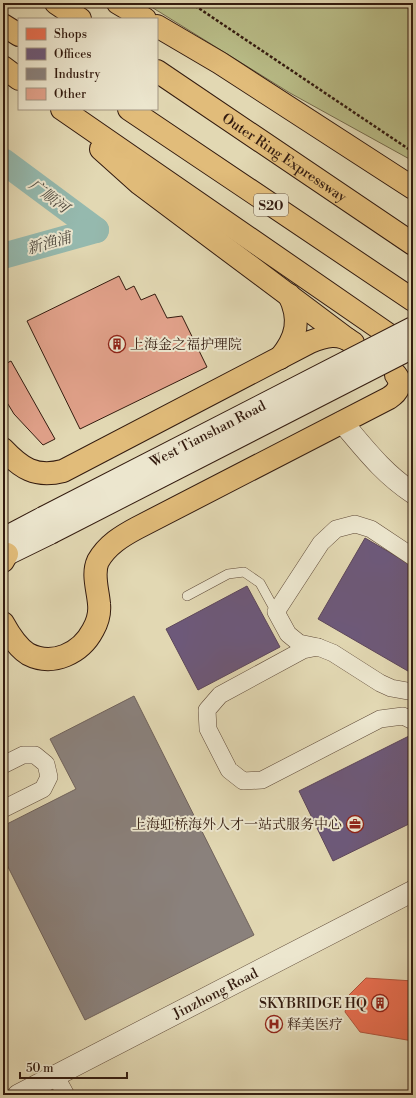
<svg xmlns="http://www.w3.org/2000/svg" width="416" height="1098" font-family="'Libre Bodoni','Noto Serif SC',serif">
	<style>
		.green { fill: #b9bd88; stroke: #766c4c }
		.shops { fill: #e76f51; stroke: #b1563d }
		.offices { fill: #6d597a; stroke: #5c465a }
		.industry { fill: #8a817c; stroke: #70625b }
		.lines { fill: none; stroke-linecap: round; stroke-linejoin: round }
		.river { stroke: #95b9ae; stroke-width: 26 }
		.building { fill: #e1a18a; stroke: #331b0f }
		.service-casing { stroke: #5f4a38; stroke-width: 10 }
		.minor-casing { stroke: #5f4a38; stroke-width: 18 }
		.tertiary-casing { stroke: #5f4a38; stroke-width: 22 }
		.secondary-casing { stroke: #331b0f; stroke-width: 24 }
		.primary-casing { stroke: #331b0f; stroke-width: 24 }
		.motorway-casing { stroke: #331b0f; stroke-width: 24 }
		.path { stroke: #331b0f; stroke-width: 2.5; stroke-dasharray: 3 2; stroke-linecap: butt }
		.service { stroke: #ece6ce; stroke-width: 9 }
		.minor { stroke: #ece6ce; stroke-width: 17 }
		.tertiary { stroke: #ece6ce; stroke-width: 21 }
		.secondary { stroke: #ece6ce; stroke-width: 22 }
		.primary { stroke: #e1bc7a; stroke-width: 22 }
		.motorway { stroke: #e1bc7a; stroke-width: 22 }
		.secondary-bridge-casing { stroke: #331b0f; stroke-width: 24; stroke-linecap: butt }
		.secondary-bridge { stroke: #ece6ce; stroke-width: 22 }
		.labels { text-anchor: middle; stroke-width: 4; stroke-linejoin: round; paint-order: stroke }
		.shield { fill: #ece6ce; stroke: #6a5848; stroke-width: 1 }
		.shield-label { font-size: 13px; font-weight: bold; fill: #331b0f }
		.street-label { font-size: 14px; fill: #331b0f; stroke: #ece6ce }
		.poi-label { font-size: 14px; fill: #331b0f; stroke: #ece6ce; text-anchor: start }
		.water-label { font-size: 15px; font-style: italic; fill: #504a3f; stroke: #ece6ce }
	</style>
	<rect width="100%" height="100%" fill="#e2d8b3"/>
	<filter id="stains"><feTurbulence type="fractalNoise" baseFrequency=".005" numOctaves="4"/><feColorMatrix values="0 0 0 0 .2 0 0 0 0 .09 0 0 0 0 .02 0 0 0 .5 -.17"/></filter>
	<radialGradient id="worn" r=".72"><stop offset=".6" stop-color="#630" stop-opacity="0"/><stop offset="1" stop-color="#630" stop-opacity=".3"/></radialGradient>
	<!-- green -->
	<polygon class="green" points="145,3 413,3 413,161 290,93"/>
	<!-- shops -->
	<polygon class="shops" points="366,978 413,981 413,1041 360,1032 345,1012 349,995"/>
	<!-- offices -->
	<g class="offices">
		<polygon points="365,538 413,566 413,674 318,619"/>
		<polygon points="247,586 280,647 198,690 166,629"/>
		<polygon points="413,734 413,822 333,861 299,791"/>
	</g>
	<!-- industry -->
	<polygon class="industry" points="134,696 254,935 85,1020 3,857 3,826 76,789 50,739"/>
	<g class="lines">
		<!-- river -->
		<g class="river">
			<polyline points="3,161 96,230"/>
			<polyline points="3,256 96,230"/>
		</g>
	</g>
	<!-- building -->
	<g class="building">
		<polygon points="119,276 126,290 134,286 141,300 155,294 167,318 182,316 207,367 80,429 27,321"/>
		<polygon points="11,361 55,439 43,445 14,414 3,396 3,365"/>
	</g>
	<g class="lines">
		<!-- service casing -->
		<g class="service-casing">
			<polyline id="service" points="187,596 228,574 244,572 260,583 276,612"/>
		</g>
		<!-- minor casing -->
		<g class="minor-casing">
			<g id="minor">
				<polyline points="318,647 299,643 288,634 276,612 321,543 336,529 355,524 371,529 413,557"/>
				<polyline points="413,692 391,688 380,683 333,653 318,647 303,650 220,695 207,710 208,729 229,770 243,781 262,780 380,719 403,716 413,721"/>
				<polyline points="3,765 23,755 35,755 46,764 49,777 43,789 3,809"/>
				<polyline points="55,1075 66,1095"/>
			</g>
		</g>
		<!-- tertiary casing -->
		<g class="tertiary-casing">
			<g id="tertiary">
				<path d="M342 422C365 449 383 473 413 493"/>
				<path id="s1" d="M18 1095 413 891"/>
			</g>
		</g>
		<!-- secondary casing -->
		<g class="secondary-casing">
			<g id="secondary">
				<polyline points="3,539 43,518"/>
				<polyline points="3,556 50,533"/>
			</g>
		</g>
		<!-- primary casing -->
		<g class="primary-casing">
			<g id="primary">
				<path d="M3 449C21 468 35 478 63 471L310 342C325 336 339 332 353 343"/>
				<polyline points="3,561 7,554"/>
				<path d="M3 623C9 634 17 647 28 654 53 667 81 653 93 630 97 623 100 613 99 604 98 590 92 574 98 561 107 545 122 536 137 528L389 398C398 392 403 384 396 375"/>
			</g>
		</g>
		<!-- motorway casing -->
		<g class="motorway-casing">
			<g id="motorway">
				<polyline points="56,3 80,19"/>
				<polyline points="118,3 145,19"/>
				<polyline points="3,25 19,35"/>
				<polyline points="157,26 220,63 413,188"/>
				<polyline points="3,67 19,79"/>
				<path id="s2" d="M157 71 413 244"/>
				<polyline points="62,109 408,348"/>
				<polyline points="129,109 413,300"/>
				<polyline points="101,149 140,184 347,339"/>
				<path d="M280 358C297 338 301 319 289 295"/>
			</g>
		</g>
		<!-- path -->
		<polyline class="path" points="191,3 413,152"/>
		<!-- service -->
		<use href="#service" class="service"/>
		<!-- minor -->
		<use href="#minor" class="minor"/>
		<!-- tertiary -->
		<use href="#tertiary" class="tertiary"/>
		<!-- secondary -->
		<use href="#secondary" class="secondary"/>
		<!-- primary -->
		<use href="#primary" class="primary"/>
		<!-- motorway -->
		<use href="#motorway" class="motorway"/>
		<!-- secondary-bridge casing -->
		<g class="secondary-bridge-casing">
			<g id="secondary-bridge">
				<path id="s3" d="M43 518 413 328"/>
				<polyline points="50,533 413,347"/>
			</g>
		</g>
		<!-- secondary-bridge -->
		<use href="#secondary-bridge" class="secondary-bridge"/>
	</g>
	<!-- icons -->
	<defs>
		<g id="building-ring" transform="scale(0.9)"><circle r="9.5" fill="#ece6ce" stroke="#8f2418" stroke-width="1.5"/><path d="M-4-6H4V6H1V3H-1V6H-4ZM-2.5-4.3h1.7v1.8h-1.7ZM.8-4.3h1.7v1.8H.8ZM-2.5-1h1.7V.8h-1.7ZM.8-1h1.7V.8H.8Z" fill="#8f2418"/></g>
		<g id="office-ring" transform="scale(0.9)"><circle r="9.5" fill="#ece6ce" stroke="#8f2418" stroke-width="1.5"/><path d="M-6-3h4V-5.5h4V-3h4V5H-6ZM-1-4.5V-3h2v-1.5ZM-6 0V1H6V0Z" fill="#8f2418"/></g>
		<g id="hospital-ring" transform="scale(0.9)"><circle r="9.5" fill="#ece6ce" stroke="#8f2418" stroke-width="1.5"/><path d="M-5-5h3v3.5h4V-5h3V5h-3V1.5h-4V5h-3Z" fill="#8f2418"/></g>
	</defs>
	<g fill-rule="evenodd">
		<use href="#building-ring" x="117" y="344"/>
		<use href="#office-ring" x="355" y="824"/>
		<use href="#building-ring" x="380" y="1003"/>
		<use href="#hospital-ring" x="274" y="1024"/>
	</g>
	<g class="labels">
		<!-- shield labels -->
		<rect class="shield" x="254" y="194" width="34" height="22" rx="3"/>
		<g class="shield-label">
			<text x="271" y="210">S20</text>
		</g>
		<!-- street labels -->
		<g class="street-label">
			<text dy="5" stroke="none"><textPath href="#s2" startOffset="154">Outer Ring Expressway</textPath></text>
			<text dy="5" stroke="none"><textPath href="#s3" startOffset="185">West Tianshan Road</textPath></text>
			<text dy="5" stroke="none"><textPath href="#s1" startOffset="222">Jinzhong Road</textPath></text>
		</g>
		<!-- poi labels -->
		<g class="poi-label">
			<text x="130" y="349">上海金之福护理院</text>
			<text x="342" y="829" text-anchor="end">上海虹桥海外人才一站式服务中心</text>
			<text x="367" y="1008" text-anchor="end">SKYBRIDGE HQ</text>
			<text x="287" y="1029">释美医疗</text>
		</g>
		<!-- water labels -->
		<g class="water-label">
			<text transform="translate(49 196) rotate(37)" y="5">广顺河</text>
			<text transform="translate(49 243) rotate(-16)" y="5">新渔浦</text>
		</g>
	</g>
	<!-- margin -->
	<rect width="416" height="1098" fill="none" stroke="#e2d8b3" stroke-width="16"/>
	<rect x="4" y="4" width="408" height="1090" fill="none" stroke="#331b0f" stroke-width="2"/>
	<rect x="8" y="8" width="400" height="1082" fill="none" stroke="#331b0f"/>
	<!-- legend -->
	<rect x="18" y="18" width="140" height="92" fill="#ece6ce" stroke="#a29582"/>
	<rect x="26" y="28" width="20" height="12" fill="#e76f51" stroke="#a29582"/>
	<text x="54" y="38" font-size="12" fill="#331b0f">Shops</text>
	<rect x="26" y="48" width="20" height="12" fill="#6d597a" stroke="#a29582"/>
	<text x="54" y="58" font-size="12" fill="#331b0f">Offices</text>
	<rect x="26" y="68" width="20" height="12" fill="#8a817c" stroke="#a29582"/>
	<text x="54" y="78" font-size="12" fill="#331b0f">Industry</text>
	<rect x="26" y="88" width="20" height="12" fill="#e1a18a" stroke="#a29582"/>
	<text x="54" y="98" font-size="12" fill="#331b0f">Other</text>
	<!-- scale -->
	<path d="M20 1072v6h107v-6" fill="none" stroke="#331b0f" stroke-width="2"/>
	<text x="26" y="1072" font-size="12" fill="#331b0f" stroke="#ece6ce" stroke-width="3" paint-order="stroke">50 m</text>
	<rect width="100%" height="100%" filter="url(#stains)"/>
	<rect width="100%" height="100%" fill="url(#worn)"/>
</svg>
